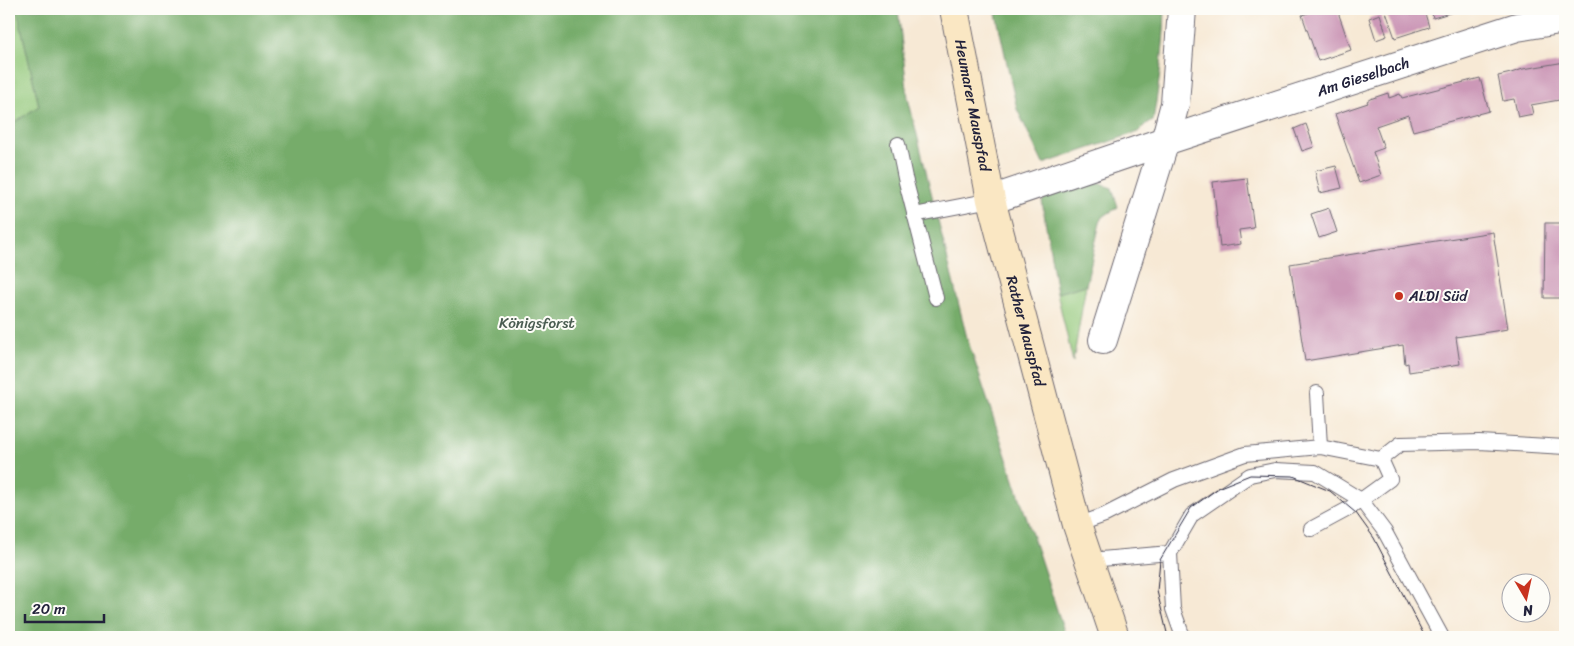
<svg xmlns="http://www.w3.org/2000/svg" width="1574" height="646" font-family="Sriracha,sans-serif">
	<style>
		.green { fill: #93c87a; stroke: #5a755a }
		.forest { fill: #76ac6a; stroke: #4c6752 }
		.building { fill: #cc98b7 }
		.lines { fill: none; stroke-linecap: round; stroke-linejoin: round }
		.lane-casing { stroke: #6d6871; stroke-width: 16 }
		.street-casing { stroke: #6d6871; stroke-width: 30 }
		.secondary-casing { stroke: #6d6871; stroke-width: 30 }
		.lane { stroke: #fff; stroke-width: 14 }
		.street { stroke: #fff; stroke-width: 28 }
		.secondary { stroke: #fae7c3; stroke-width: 28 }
		.tram { stroke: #22223b; stroke-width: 1 }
		.poi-dot { fill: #c8321e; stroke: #fdfcf7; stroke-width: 2 }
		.labels { text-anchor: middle; stroke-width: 4; stroke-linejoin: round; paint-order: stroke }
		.street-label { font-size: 15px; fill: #22223b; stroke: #fdfcf7 }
		.poi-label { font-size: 15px; fill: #22223b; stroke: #fdfcf7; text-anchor: start }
		.park-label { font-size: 15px; fill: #4a5c51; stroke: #fdfcf7 }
	</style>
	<rect width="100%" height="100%" fill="#fdfcf7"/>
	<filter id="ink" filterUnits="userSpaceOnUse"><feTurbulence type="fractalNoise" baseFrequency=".02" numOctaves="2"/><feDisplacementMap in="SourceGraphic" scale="10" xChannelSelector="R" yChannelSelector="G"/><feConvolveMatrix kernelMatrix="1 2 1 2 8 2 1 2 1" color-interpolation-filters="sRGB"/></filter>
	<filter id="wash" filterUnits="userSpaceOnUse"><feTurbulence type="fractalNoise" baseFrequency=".0096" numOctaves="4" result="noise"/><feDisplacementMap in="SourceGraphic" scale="20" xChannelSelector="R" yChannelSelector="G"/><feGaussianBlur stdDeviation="1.12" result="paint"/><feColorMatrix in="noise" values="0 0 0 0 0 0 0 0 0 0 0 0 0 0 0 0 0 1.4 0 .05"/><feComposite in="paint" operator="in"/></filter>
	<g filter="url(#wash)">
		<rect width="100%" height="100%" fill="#f7e9d5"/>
		<!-- green -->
		<g class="green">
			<polygon points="9,9 17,9 39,106 9,126"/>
			<polygon points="1086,285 1073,362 1057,293"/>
		</g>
		<!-- forest -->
		<g class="forest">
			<polygon points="17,9 898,9 908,98 967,338 1066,637 9,637 9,126 39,106"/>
			<path d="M995 9H1165C1164 47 1159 84 1153 121L1146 124 1138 132 1043 164 1017 109Z"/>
			<polygon points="1094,182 1112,188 1118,207 1101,218 1086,285 1057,293 1042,201 1050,193"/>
		</g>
		<g id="blocks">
			<!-- building -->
			<g class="building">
				<polygon points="1313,9 1337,9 1351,50 1318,61 1302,15 1314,11"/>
				<polygon points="1396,9 1410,9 1411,14 1424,10 1429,27 1395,38 1386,12"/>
				<polygon points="1431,9 1463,9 1433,18"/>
				<polygon points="1380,14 1387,36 1376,40 1369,18"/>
				<polygon points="1565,62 1565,99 1531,105 1533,114 1518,117 1514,99 1503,101 1498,76 1511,73 1523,69"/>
				<polygon points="1480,78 1489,111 1413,131 1408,115 1376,126 1384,148 1373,152 1381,175 1359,183 1335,114 1368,103 1367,101 1370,99 1388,93 1389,98 1400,94 1402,98"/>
				<polygon points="1306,124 1314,147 1302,151 1294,129"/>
				<polygon points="1336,166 1342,188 1320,193 1315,171"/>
				<polygon points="1247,178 1254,228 1239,230 1241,244 1220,247 1213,182"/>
				<polygon points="1329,208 1337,232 1319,238 1311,214"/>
				<polygon points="1545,223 1565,223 1565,298 1544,298"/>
				<polygon points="1493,232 1508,329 1456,337 1460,364 1409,372 1408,363 1405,364 1403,345 1305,361 1290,264"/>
			</g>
		</g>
	</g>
	<g filter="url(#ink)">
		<use href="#blocks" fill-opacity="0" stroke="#6d6871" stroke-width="1"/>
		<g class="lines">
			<!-- lane casing -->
			<g class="lane-casing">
				<g id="lane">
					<polyline points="898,144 905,178 936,298"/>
					<polyline points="914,215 991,200"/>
					<polyline points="1317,393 1320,447"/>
					<polyline points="1381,459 1400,444 1479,442 1565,447"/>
					<polyline points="1077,525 1105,515 1174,480 1245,454 1320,447 1381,459 1390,479 1350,508 1311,529"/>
					<polyline points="1090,560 1170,553"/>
					<polyline points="1183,637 1173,609 1170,553 1192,515 1250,475 1275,470 1315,472 1361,500 1385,532 1442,637"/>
				</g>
			</g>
			<!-- street casing -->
			<g class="street-casing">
				<g id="street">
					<path id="s1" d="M991 200 1165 141 1517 27 1565 19"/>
					<polyline points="1103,340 1165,141 1175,104 1182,9"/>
				</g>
			</g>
			<!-- secondary casing -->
			<g class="secondary-casing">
				<g id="secondary">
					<path id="s2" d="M954 9 991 200 1077 525 1115 637"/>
				</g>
			</g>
			<!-- lane -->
			<use href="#lane" class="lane"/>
			<!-- street -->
			<use href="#street" class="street"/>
			<!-- secondary -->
			<use href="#secondary" class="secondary"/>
			<!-- tram -->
			<polyline class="tram" points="1168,637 1157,591 1160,560 1191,508 1220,487 1250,475 1293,476 1330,491 1350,508 1356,513 1374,538 1425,637"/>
		</g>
	</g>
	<!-- markers -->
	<circle class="poi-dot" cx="1399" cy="296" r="5"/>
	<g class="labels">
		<!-- street labels -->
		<g class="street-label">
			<text dy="5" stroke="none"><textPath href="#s1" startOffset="392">Am Gieselbach</textPath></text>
			<text dy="5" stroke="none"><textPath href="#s2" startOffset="98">Heumarer Mauspfad</textPath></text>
			<text dy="5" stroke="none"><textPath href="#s2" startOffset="330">Rather Mauspfad</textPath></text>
		</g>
		<!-- poi labels -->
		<g class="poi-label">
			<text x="1409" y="301">ALDI Süd</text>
		</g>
		<!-- park labels -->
		<g class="park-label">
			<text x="537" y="328">Königsforst</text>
		</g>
	</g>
	<!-- margin -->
	<rect width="1574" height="646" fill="none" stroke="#fdfcf7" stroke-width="30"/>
	<!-- north arrow -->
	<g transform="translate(1526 598) rotate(171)"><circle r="24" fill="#fdfcf7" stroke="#a5a5ac"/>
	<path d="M0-4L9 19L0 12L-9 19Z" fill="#c8321e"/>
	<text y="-8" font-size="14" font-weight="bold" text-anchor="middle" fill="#22223b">N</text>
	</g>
	<!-- scale -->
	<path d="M25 614v8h79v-8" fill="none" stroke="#22223b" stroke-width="2.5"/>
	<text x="32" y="614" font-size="15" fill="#22223b" stroke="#fdfcf7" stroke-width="4" paint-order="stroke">20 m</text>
</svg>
